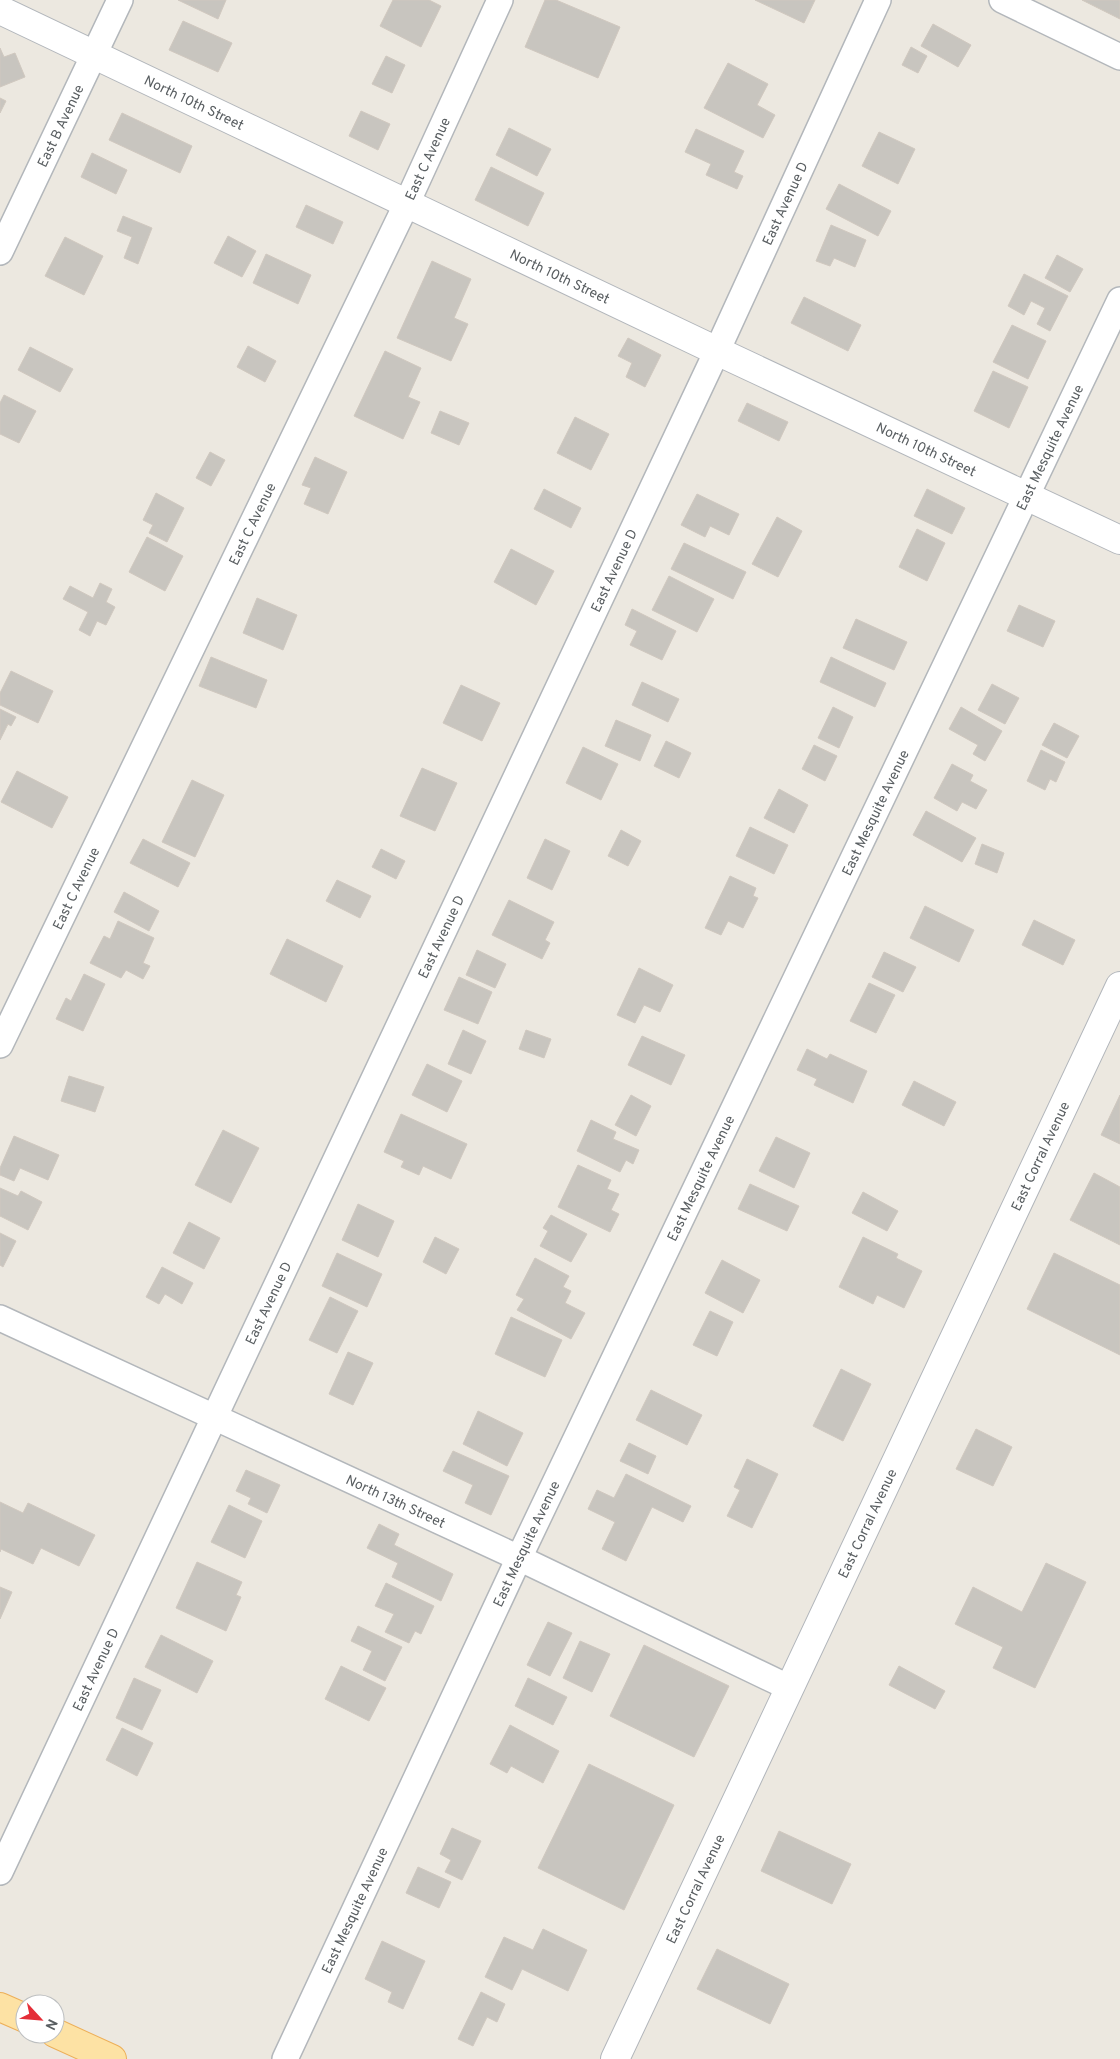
<svg xmlns="http://www.w3.org/2000/svg" width="1120" height="2059" font-family="Overpass,sans-serif">
	<style>
		.building { fill: #c8c5bf; stroke: #d0c8bf }
		.lines { fill: none; stroke-linecap: round; stroke-linejoin: round }
		.street-casing { stroke: #b3b7bb; stroke-width: 28 }
		.secondary-casing { stroke: #b2b6bb; stroke-width: 30 }
		.primary-casing { stroke: #edaf58; stroke-width: 30 }
		.street { stroke: #fff; stroke-width: 25 }
		.secondary { stroke: #fff; stroke-width: 28 }
		.primary { stroke: #fde2a4; stroke-width: 28 }
		.labels { text-anchor: middle; stroke-width: 5; stroke-linejoin: round; paint-order: stroke }
		.street-label { font-size: 14px; fill: #595e61; stroke: #fff }
	</style>
	<rect width="100%" height="100%" fill="#ece8e0"/>
	<!-- building -->
	<g class="building">
		<polygon points="178,0 226,0 218,19"/>
		<polygon points="393,0 429,0 441,6 421,47 380,26"/>
		<polygon points="545,0 556,0 620,27 598,78 525,47"/>
		<polygon points="755,0 815,0 804,23"/>
		<polygon points="1082,0 1120,0 1120,19"/>
		<polygon points="183,21 232,43 218,72 169,50"/>
		<polygon points="933,24 971,45 958,67 921,46"/>
		<polygon points="911,47 927,56 918,73 902,65"/>
		<polygon points="0,48 4,57 15,53 25,77 0,87"/>
		<polygon points="386,56 405,65 392,93 372,84"/>
		<polygon points="728,63 768,84 757,105 775,115 763,138 704,108"/>
		<polygon points="0,98 6,101 0,113"/>
		<polygon points="361,111 390,124 378,150 349,136"/>
		<polygon points="122,113 192,146 180,173 109,140"/>
		<polygon points="509,128 551,149 537,176 496,155"/>
		<polygon points="696,129 744,151 734,172 743,176 737,189 706,175 711,164 685,152"/>
		<polygon points="879,132 915,149 898,184 862,166"/>
		<polygon points="92,153 127,170 116,194 81,177"/>
		<polygon points="491,167 544,193 528,226 475,200"/>
		<polygon points="839,184 891,211 878,236 826,209"/>
		<polygon points="306,205 343,222 333,244 296,227"/>
		<polygon points="123,216 152,228 138,264 124,258 132,237 117,231"/>
		<polygon points="831,225 866,240 855,267 834,258 830,266 816,261"/>
		<polygon points="228,236 256,251 242,277 214,263"/>
		<polygon points="65,237 103,256 84,295 45,276"/>
		<polygon points="266,254 311,275 298,304 253,283"/>
		<polygon points="1057,255 1083,269 1070,292 1045,278"/>
		<polygon points="432,261 471,279 454,318 468,324 451,361 397,338"/>
		<polygon points="1024,274 1068,296 1050,331 1037,324 1045,308 1031,301 1024,315 1008,306"/>
		<polygon points="804,297 861,325 848,351 791,323"/>
		<polygon points="1012,325 1046,341 1028,379 993,362"/>
		<polygon points="628,338 661,355 645,387 626,377 632,363 618,356"/>
		<polygon points="248,346 276,361 265,382 237,367"/>
		<polygon points="30,347 73,369 60,392 18,370"/>
		<polygon points="385,351 421,368 408,397 420,402 403,439 354,416"/>
		<polygon points="993,371 1028,387 1009,428 974,411"/>
		<polygon points="4,395 36,411 19,443 0,434 0,403"/>
		<polygon points="747,403 788,422 779,441 738,421"/>
		<polygon points="440,411 469,423 459,445 431,433"/>
		<polygon points="575,417 609,434 591,470 557,453"/>
		<polygon points="210,452 225,460 211,486 196,478"/>
		<polygon points="315,457 347,472 328,514 304,504 311,488 302,485"/>
		<polygon points="544,489 581,508 571,528 534,509"/>
		<polygon points="927,489 965,508 952,534 914,516"/>
		<polygon points="156,493 184,508 167,542 149,533 153,525 143,520"/>
		<polygon points="697,494 739,514 729,535 710,526 705,537 681,525"/>
		<polygon points="777,517 802,531 778,577 752,564"/>
		<polygon points="917,529 945,543 927,581 899,567"/>
		<polygon points="147,537 183,556 165,591 129,572"/>
		<polygon points="684,543 746,572 733,599 671,569"/>
		<polygon points="511,549 554,571 536,605 494,582"/>
		<polygon points="669,576 714,599 697,632 652,610"/>
		<polygon points="100,583 112,589 106,602 115,607 106,625 97,621 90,636 79,630 88,612 63,599 70,586 93,598"/>
		<polygon points="257,598 297,615 283,650 243,633"/>
		<polygon points="1019,605 1055,621 1043,647 1007,631"/>
		<polygon points="632,609 676,631 662,660 630,645 637,631 625,625"/>
		<polygon points="856,619 907,642 894,670 843,648"/>
		<polygon points="211,657 267,680 256,708 199,686"/>
		<polygon points="831,657 886,683 875,707 820,682"/>
		<polygon points="11,671 53,691 38,723 0,705 0,693"/>
		<polygon points="642,682 679,699 668,722 632,705"/>
		<polygon points="992,684 1019,698 1005,724 978,710"/>
		<polygon points="461,685 500,703 482,741 443,723"/>
		<polygon points="833,707 853,717 839,748 818,738"/>
		<polygon points="961,707 1002,731 985,761 973,754 978,745 949,729"/>
		<polygon points="0,709 16,717 11,726 8,724 0,740"/>
		<polygon points="616,720 651,735 640,761 605,746"/>
		<polygon points="1054,723 1079,736 1067,758 1042,745"/>
		<polygon points="666,741 691,753 679,778 654,766"/>
		<polygon points="814,745 837,756 825,781 802,769"/>
		<polygon points="583,747 618,764 601,800 566,783"/>
		<polygon points="1041,750 1065,762 1056,782 1050,779 1045,790 1027,781"/>
		<polygon points="952,764 973,775 970,781 987,790 976,809 962,802 957,811 934,798"/>
		<polygon points="422,768 457,783 435,831 400,816"/>
		<polygon points="17,771 68,797 52,828 1,802"/>
		<polygon points="192,780 224,795 195,857 162,842"/>
		<polygon points="779,789 808,805 794,833 764,818"/>
		<polygon points="926,811 976,838 962,862 913,835"/>
		<polygon points="750,827 788,845 774,874 736,856"/>
		<polygon points="621,830 641,841 628,866 608,856"/>
		<polygon points="143,839 190,863 178,887 130,863"/>
		<polygon points="545,839 570,851 552,890 527,878"/>
		<polygon points="982,844 1004,853 997,873 975,864"/>
		<polygon points="381,849 405,861 396,879 372,867"/>
		<polygon points="730,876 756,888 753,896 758,898 743,928 728,921 721,935 705,928"/>
		<polygon points="337,880 371,896 360,918 326,901"/>
		<polygon points="124,892 159,911 149,931 114,912"/>
		<polygon points="509,900 554,922 545,940 550,943 542,959 492,935"/>
		<polygon points="925,906 974,930 959,962 910,938"/>
		<polygon points="1034,920 1075,940 1063,965 1022,945"/>
		<polygon points="118,921 154,938 143,963 150,966 143,979 126,970 121,978 90,963 104,936 110,939"/>
		<polygon points="287,939 343,966 326,1002 270,974"/>
		<polygon points="477,950 506,964 495,988 466,975"/>
		<polygon points="884,952 916,967 903,992 872,977"/>
		<polygon points="639,968 673,985 660,1012 644,1005 635,1023 617,1015"/>
		<polygon points="84,974 105,984 83,1031 56,1019 66,998 71,1001"/>
		<polygon points="459,977 492,992 478,1024 444,1010"/>
		<polygon points="869,983 895,995 876,1033 850,1021"/>
		<polygon points="463,1030 486,1041 471,1074 448,1064"/>
		<polygon points="526,1030 551,1039 544,1058 519,1049"/>
		<polygon points="642,1036 685,1055 671,1085 628,1065"/>
		<polygon points="807,1049 827,1059 830,1054 867,1071 853,1103 814,1085 817,1079 797,1070"/>
		<polygon points="427,1064 462,1081 447,1112 412,1095"/>
		<polygon points="69,1076 104,1087 95,1112 61,1101"/>
		<polygon points="914,1081 956,1102 944,1126 902,1105"/>
		<polygon points="631,1095 651,1106 636,1136 615,1125"/>
		<polygon points="1120,1095 1120,1144 1101,1135"/>
		<polygon points="401,1114 467,1144 451,1179 423,1166 419,1175 401,1167 404,1161 384,1152"/>
		<polygon points="591,1120 616,1132 613,1139 639,1150 633,1164 626,1160 620,1172 577,1151"/>
		<polygon points="223,1130 259,1148 231,1203 195,1185"/>
		<polygon points="14,1136 59,1155 48,1180 20,1168 14,1181 0,1175 0,1168"/>
		<polygon points="776,1137 810,1153 794,1188 759,1171"/>
		<polygon points="578,1165 611,1180 607,1189 619,1194 611,1210 619,1214 610,1232 558,1207"/>
		<polygon points="1094,1173 1120,1187 1120,1245 1070,1220"/>
		<polygon points="750,1184 799,1206 787,1231 738,1209"/>
		<polygon points="0,1188 18,1196 21,1191 42,1202 28,1230 0,1216"/>
		<polygon points="863,1192 898,1211 887,1231 852,1213"/>
		<polygon points="358,1204 394,1221 378,1257 342,1240"/>
		<polygon points="551,1215 587,1234 571,1262 540,1246 548,1231 543,1228"/>
		<polygon points="189,1222 220,1238 204,1269 173,1253"/>
		<polygon points="0,1233 16,1241 3,1267 0,1265"/>
		<polygon points="435,1237 459,1249 446,1274 423,1262"/>
		<polygon points="863,1237 898,1254 896,1258 922,1271 904,1308 877,1295 873,1304 839,1287"/>
		<polygon points="337,1253 382,1274 367,1307 322,1286"/>
		<polygon points="1054,1253 1120,1285 1120,1355 1027,1309"/>
		<polygon points="535,1258 569,1276 563,1287 571,1291 565,1303 585,1313 571,1339 517,1310 524,1299 516,1295"/>
		<polygon points="722,1260 760,1280 743,1313 705,1293"/>
		<polygon points="162,1267 193,1283 182,1304 165,1294 159,1304 146,1297"/>
		<polygon points="330,1297 358,1311 337,1353 309,1340"/>
		<polygon points="710,1311 733,1322 717,1356 693,1345"/>
		<polygon points="511,1317 562,1340 545,1377 495,1354"/>
		<polygon points="348,1352 373,1363 353,1405 329,1394"/>
		<polygon points="841,1369 871,1384 843,1441 813,1426"/>
		<polygon points="651,1390 702,1415 687,1445 636,1420"/>
		<polygon points="478,1411 523,1433 507,1466 463,1444"/>
		<polygon points="976,1429 1012,1447 993,1486 956,1469"/>
		<polygon points="629,1443 656,1456 648,1474 620,1461"/>
		<polygon points="453,1451 509,1476 491,1515 465,1503 473,1485 443,1471"/>
		<polygon points="747,1459 778,1474 752,1528 727,1516 740,1490 734,1487"/>
		<polygon points="246,1470 280,1485 267,1513 248,1504 251,1498 236,1491"/>
		<polygon points="626,1474 691,1506 683,1522 652,1507 626,1561 602,1549 615,1522 588,1509 597,1490 614,1498"/>
		<polygon points="0,1502 23,1513 28,1503 95,1535 79,1566 41,1548 33,1564 1,1549 0,1552"/>
		<polygon points="229,1505 262,1521 245,1558 211,1542"/>
		<polygon points="379,1524 399,1534 394,1545 453,1574 441,1601 392,1577 398,1563 367,1548"/>
		<polygon points="197,1562 242,1582 236,1595 241,1597 226,1631 176,1608"/>
		<polygon points="1046,1563 1086,1582 1035,1688 993,1668 1003,1647 955,1624 973,1587 1022,1612"/>
		<polygon points="386,1583 434,1606 421,1634 415,1631 409,1643 385,1632 394,1614 375,1606"/>
		<polygon points="0,1587 12,1592 0,1619"/>
		<polygon points="548,1622 572,1633 550,1676 527,1665"/>
		<polygon points="358,1626 402,1647 385,1681 363,1670 372,1651 351,1641"/>
		<polygon points="161,1635 213,1661 197,1693 145,1667"/>
		<polygon points="580,1641 610,1654 592,1692 563,1678"/>
		<polygon points="644,1645 729,1686 694,1757 610,1716"/>
		<polygon points="341,1666 386,1688 369,1721 325,1699"/>
		<polygon points="899,1666 945,1691 935,1709 889,1685"/>
		<polygon points="134,1678 161,1690 142,1730 116,1718"/>
		<polygon points="528,1678 567,1697 553,1725 515,1706"/>
		<polygon points="510,1725 559,1751 543,1783 511,1766 507,1773 490,1764"/>
		<polygon points="122,1728 153,1743 137,1776 106,1760"/>
		<polygon points="589,1764 674,1805 624,1910 538,1868"/>
		<polygon points="452,1828 481,1841 462,1880 445,1872 451,1860 440,1854"/>
		<polygon points="779,1831 851,1864 832,1904 761,1871"/>
		<polygon points="418,1867 451,1882 439,1908 406,1893"/>
		<polygon points="543,1929 587,1950 568,1991 522,1969 512,1990 485,1977 504,1937 533,1950"/>
		<polygon points="382,1941 425,1961 403,2009 388,2002 392,1992 365,1979"/>
		<polygon points="717,1949 789,1984 770,2024 697,1989"/>
		<polygon points="481,1992 505,2004 497,2022 487,2017 473,2046 458,2039"/>
	</g>
	<g class="lines">
		<!-- street casing -->
		<g class="street-casing">
			<g id="street">
				<polyline points="1002,0 1120,57"/>
				<path id="s1" d="M0 252 120 0"/>
				<path id="s2" d="M0 1045 407 203 500 0"/>
				<path id="s3" d="M0 1318 519 1558 790 1688"/>
				<path id="s4" d="M0 1872 717 351 878 0"/>
				<path id="s5" d="M285 2059 519 1558 1120 300"/>
			</g>
		</g>
		<!-- secondary casing -->
		<g class="secondary-casing">
			<g id="secondary">
				<path id="s6" d="M0 10 717 351 1120 540"/>
				<path id="s7" d="M615 2059 1120 986"/>
			</g>
		</g>
		<!-- primary casing -->
		<g class="primary-casing">
			<g id="primary">
				<polyline points="0,2007 25,2018"/>
				<polyline points="55,2033 112,2059"/>
			</g>
		</g>
		<!-- street -->
		<use href="#street" class="street"/>
		<!-- secondary -->
		<use href="#secondary" class="secondary"/>
		<!-- primary -->
		<use href="#primary" class="primary"/>
	</g>
	<g class="labels">
		<!-- street labels -->
		<g class="street-label">
			<text dy="5" stroke="none"><textPath href="#s6" startOffset="215">North 10th Street</textPath></text>
			<text dy="5" stroke="none"><textPath href="#s1" startOffset="140">East B Avenue</textPath></text>
			<text dy="5" stroke="none"><textPath href="#s2" startOffset="984">East C Avenue</textPath></text>
			<text dy="5" stroke="none"><textPath href="#s4" startOffset="1844">East Avenue D</textPath></text>
			<text dy="5" stroke="none"><textPath href="#s6" startOffset="620">North 10th Street</textPath></text>
			<text dy="5" stroke="none"><textPath href="#s5" startOffset="1784">East Mesquite Avenue</textPath></text>
			<text dy="5" stroke="none"><textPath href="#s6" startOffset="1025">North 10th Street</textPath></text>
			<text dy="5" stroke="none"><textPath href="#s2" startOffset="579">East C Avenue</textPath></text>
			<text dy="5" stroke="none"><textPath href="#s4" startOffset="1439">East Avenue D</textPath></text>
			<text dy="5" stroke="none"><textPath href="#s5" startOffset="1379">East Mesquite Avenue</textPath></text>
			<text dy="5" stroke="none"><textPath href="#s2" startOffset="174">East C Avenue</textPath></text>
			<text dy="5" stroke="none"><textPath href="#s4" startOffset="1034">East Avenue D</textPath></text>
			<text dy="5" stroke="none"><textPath href="#s7" startOffset="998">East Corral Avenue</textPath></text>
			<text dy="5" stroke="none"><textPath href="#s5" startOffset="974">East Mesquite Avenue</textPath></text>
			<text dy="5" stroke="none"><textPath href="#s4" startOffset="629">East Avenue D</textPath></text>
			<text dy="5" stroke="none"><textPath href="#s3" startOffset="436">North 13th Street</textPath></text>
			<text dy="5" stroke="none"><textPath href="#s7" startOffset="592">East Corral Avenue</textPath></text>
			<text dy="5" stroke="none"><textPath href="#s5" startOffset="569">East Mesquite Avenue</textPath></text>
			<text dy="5" stroke="none"><textPath href="#s4" startOffset="224">East Avenue D</textPath></text>
			<text dy="5" stroke="none"><textPath href="#s7" startOffset="188">East Corral Avenue</textPath></text>
			<text dy="5" stroke="none"><textPath href="#s5" startOffset="164">East Mesquite Avenue</textPath></text>
		</g>
	</g>
	<!-- north arrow -->
	<g transform="translate(40 2019) rotate(116)"><circle r="24" fill="#ffffff" stroke="#bdbfc0"/>
	<path d="M0-4L9 19L0 12L-9 19Z" fill="#e42e38"/>
	<text y="-8" font-size="14" font-weight="bold" text-anchor="middle" fill="#595e61">N</text>
	</g>
</svg>
